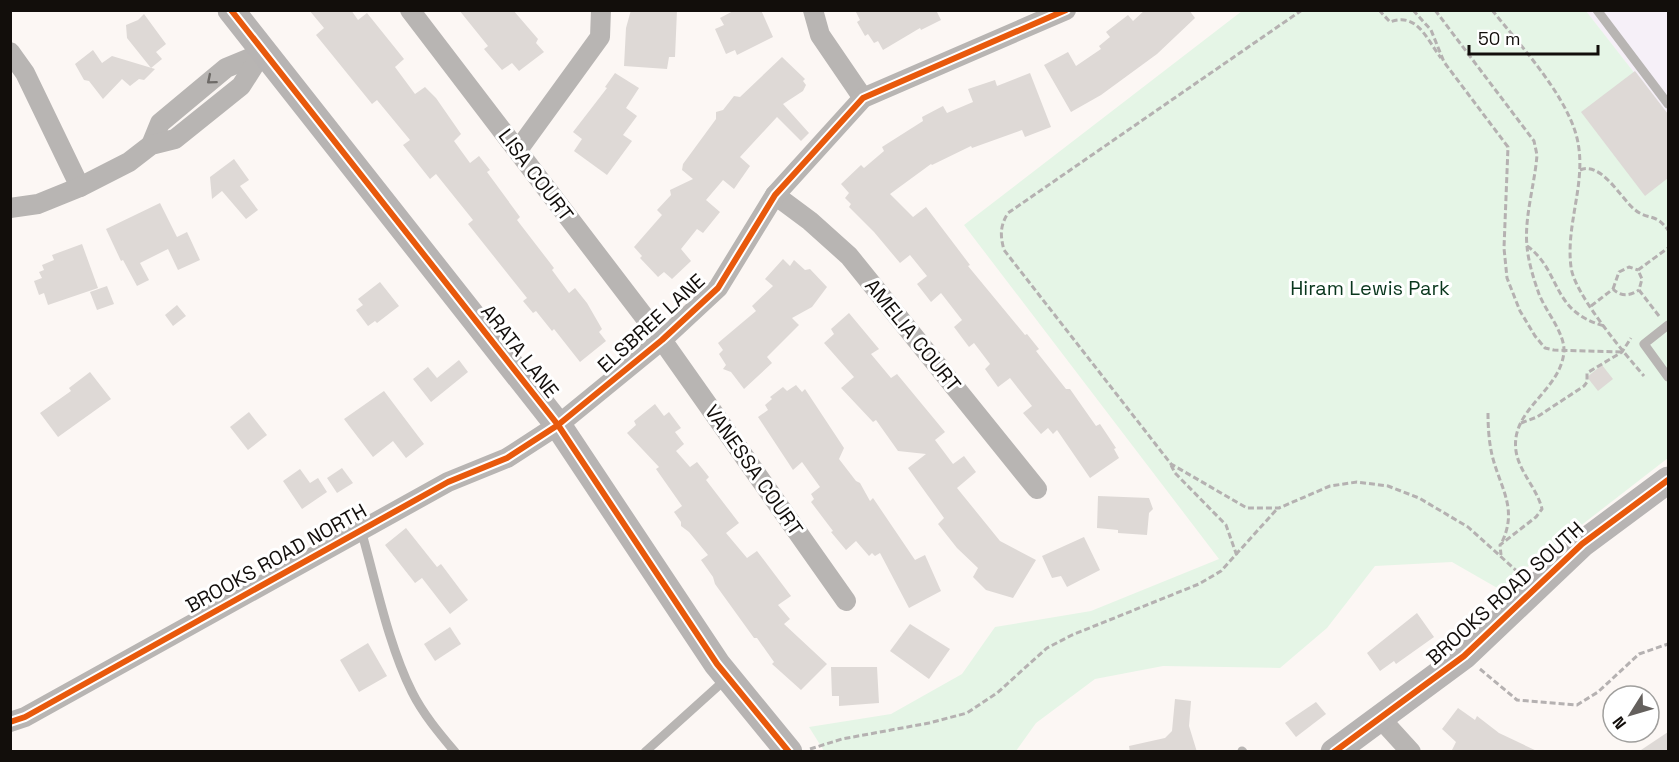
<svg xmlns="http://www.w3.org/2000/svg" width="1679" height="762" font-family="'Space Grotesk',sans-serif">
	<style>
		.education { fill: #f6f0f8 }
		.green { fill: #e5f5e6 }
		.building { fill: #ded9d6 }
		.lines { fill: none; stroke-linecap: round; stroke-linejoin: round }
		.path { stroke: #b5b1b1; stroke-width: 3; stroke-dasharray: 6 3; stroke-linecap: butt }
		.lane { stroke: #b8b5b3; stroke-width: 9 }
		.street { stroke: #b8b5b3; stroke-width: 20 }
		.secondary { stroke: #b7b4b3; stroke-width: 27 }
		.cycleway-casing { stroke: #fff; stroke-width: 10 }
		.cycleway { stroke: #e8590c; stroke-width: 6 }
		.oneway { stroke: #6d6a67 }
		.labels { text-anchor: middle; stroke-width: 6; stroke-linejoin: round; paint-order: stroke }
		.street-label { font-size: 20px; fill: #120e0b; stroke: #fff }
		.park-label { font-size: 20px; fill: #09361d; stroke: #fff }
	</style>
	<rect width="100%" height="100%" fill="#fcf7f4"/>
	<!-- education -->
	<polygon class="education" points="1586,11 1668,11 1668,116"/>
	<!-- green -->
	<polygon class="green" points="1242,11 1586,11 1668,116 1668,458 1499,589 1452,562 1375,566 1327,628 1280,668 1163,666 1095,679 1036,723 1016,751 824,751 809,727 891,714 962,674 995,627 1091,611 1219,559 964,225"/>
	<!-- building -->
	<g class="building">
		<polygon points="309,10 351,10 358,20 367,13 404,59 395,67 415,94 425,87 436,98 461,134 454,141 470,163 479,156 490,170 487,172 520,217 517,220 554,268 552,270 569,293 575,288 587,303 602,329 599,332 606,341 580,362 554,329 552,331 536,311 533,313 523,301 527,298 468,224 473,220 436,174 430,179 403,145 410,140 377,100 372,104 316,35 324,28"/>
		<polygon points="459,10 513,10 538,39 536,43 544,52 519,71 512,63 502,70 484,49 488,46"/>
		<polygon points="631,10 677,10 675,57 669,57 667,69 624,66 626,28"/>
		<polygon points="735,10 761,10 773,37 737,55 735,50 726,54 715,29 724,25 720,18"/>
		<polygon points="855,10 936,10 941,20 921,30 920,28 883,50 878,41 874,43 868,34 865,36 857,22 860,20"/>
		<polygon points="1145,10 1189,10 1195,18 1157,54 1101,95 1071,112 1044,65 1068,52 1076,66 1101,49 1099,46 1110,37 1106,32 1128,15 1133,21"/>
		<polygon points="144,14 166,44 156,52 162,59 151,68 127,38 126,25 138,20"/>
		<polygon points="93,50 102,63 112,56 155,69 144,80 139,79 130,86 122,79 103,99 89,81 84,80 75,64"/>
		<polygon points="782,57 805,79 803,81 806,85 803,91 783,104 809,133 801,141 777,117 740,157 750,166 734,189 723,180 706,200 720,212 703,233 697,229 681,249 691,261 672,279 664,272 658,277 640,258 642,256 634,247 662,215 657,210 671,195 670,190 693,179 682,170 683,164 716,119 716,112 723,110 734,96 740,97"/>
		<polygon points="1635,71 1668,114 1668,178 1645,196 1581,112"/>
		<polygon points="615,73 639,88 626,108 637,116 623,135 632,141 607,175 574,151 582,139 573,132 607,88 605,87"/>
		<polygon points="1030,73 1051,127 1025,137 1022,130 972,148 971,146 932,165 931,164 890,194 913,217 926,207 970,265 968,266 1025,335 1027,334 1039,349 1036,351 1066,389 1070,389 1096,426 1100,424 1116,448 1114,449 1119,458 1090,478 1057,430 1053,434 1048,428 1041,434 1023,413 1032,406 1010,378 998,387 985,369 990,364 974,343 969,347 954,327 962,320 941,293 931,302 917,284 927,276 910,255 900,263 874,232 849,207 851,204 845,198 849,193 841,184 861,165 864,168 884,151 882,147 923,121 922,117 943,106 947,113 973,102 968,89 995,80 997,86"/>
		<polygon points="234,159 249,180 240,186 258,210 246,219 222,191 212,199 210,177"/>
		<polygon points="160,203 177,237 187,232 200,260 178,270 168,249 140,263 149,280 137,286 123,260 121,261 106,229"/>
		<polygon points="82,244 98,288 48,305 44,293 39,295 34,281 42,278 39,272 44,270 42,265 54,260 52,255"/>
		<polygon points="783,259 790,266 794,260 805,270 810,269 827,287 812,307 792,318 799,325 767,357 772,363 744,389 731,372 723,369 726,365 719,354 723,350 718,343 756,311 752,306 773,286 765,279"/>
		<polygon points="380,282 399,306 377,323 375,321 368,326 356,310 363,305 358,299"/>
		<polygon points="107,286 114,304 97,310 90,292"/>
		<polygon points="177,305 186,316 173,326 165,315"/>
		<polygon points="849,313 879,349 871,354 891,378 897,374 945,432 935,440 953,464 964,456 976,472 957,488 1000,541 1036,560 1013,598 986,590 973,577 978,568 957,548 938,524 944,518 908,468 926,454 898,451 876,420 873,422 841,388 854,377 824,343 834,334 831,329"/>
		<polygon points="459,360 468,372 431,402 413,379 428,367 437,378"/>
		<polygon points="1602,365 1613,379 1598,391 1587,377"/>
		<polygon points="90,372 111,399 58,437 40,413 71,391 69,388"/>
		<polygon points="796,385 802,392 805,389 844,448 839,459 856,481 860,483 870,501 873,498 915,560 925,555 941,591 909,608 880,553 875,556 872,553 869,556 856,541 846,550 831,532 833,531 811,502 814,499 811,494 820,487 802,462 793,470 758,417 768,410 765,405 772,399 770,397 783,387 787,391"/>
		<polygon points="384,391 424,444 406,458 393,441 373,457 344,419"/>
		<polygon points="655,404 664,416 669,412 681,428 675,432 684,444 676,451 690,467 697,462 709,477 706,480 739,523 726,533 747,558 757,551 791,596 778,605 790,619 784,624 827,664 801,690 772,664 774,662 757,638 754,638 715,584 713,577 701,560 708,555 689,532 681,526 681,522 674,512 682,506 656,469 659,467 627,433 636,425 634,421"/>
		<polygon points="249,412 267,435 248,450 230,427"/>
		<polygon points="342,468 353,483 337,493 327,478"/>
		<polygon points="300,469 310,483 318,478 327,492 302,509 283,481"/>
		<polygon points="1098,496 1149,498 1153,509 1149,513 1147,535 1118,533 1118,530 1097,528"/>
		<polygon points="406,528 437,567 441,564 468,600 450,614 422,578 415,583 385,545"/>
		<polygon points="1084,537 1100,570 1067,587 1061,576 1052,578 1042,556"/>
		<polygon points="1417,613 1434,637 1396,664 1394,661 1380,671 1367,653"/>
		<polygon points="910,624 950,649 929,679 890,651"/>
		<polygon points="450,627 461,644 435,661 424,644"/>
		<polygon points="368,643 387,676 359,692 340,660"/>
		<polygon points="831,667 877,667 879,703 839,706 839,696 832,696"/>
		<polygon points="1175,699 1191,701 1189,726 1197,752 1130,752 1129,746 1165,738 1172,731"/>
		<polygon points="1316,702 1326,714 1296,737 1285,723"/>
		<polygon points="1458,708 1475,720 1477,716 1499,733 1539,752 1451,752 1456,742 1442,729"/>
		<polygon points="1668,732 1668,752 1638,752"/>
	</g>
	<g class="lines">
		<!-- path -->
		<g class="path">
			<path d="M1302 10 1008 213C1000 226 1000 235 1004 250L1171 464 1247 508H1279L1330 486 1357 482 1388 486 1419 498 1468 527 1519 573"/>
			<path d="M1379 10 1390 22C1417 12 1426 38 1441 58"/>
			<polyline points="1413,10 1431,30 1444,62 1508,147 1504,248 1507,278 1520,311 1535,336 1545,348 1554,350 1622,352"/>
			<path d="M1435 10 1534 141 1537 155C1535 183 1524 218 1527 246 1528 261 1534 280 1539 294 1546 312 1565 333 1564 352 1560 392 1510 409 1516 451 1519 472 1537 488 1542 509L1536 517 1500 545 1501 555"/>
			<path d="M1492 10C1520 45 1561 89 1575 131 1590 177 1565 221 1571 267 1574 294 1625 354 1644 376"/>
			<path d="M1580 170C1601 161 1620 197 1634 209 1648 221 1655 212 1668 230"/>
			<path d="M1527 246C1562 271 1550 312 1605 326"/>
			<polyline points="1613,289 1619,272 1629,267 1638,270"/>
			<path d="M1591 306 1613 289C1621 297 1630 296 1639 290"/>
			<polyline points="1659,316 1639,290 1642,279 1638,270 1668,248"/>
			<path d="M1488 413C1488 427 1489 442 1492 455 1500 488 1519 509 1501 544"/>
			<polyline points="1521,423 1537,417 1584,386 1587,382 1587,373 1622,352 1631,338"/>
			<polyline points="1171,465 1175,473 1226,525 1237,556"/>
			<polyline points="1480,669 1517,700 1577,705 1598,692 1639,654 1668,644"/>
			<polyline points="810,749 842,739 929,723 967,713 997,693 1047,648 1072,635 1199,584 1221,571 1277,509"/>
		</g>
		<!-- lane -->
		<g class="lane">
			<polyline points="1597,10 1668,104"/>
			<polyline points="1668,325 1644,344 1668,377"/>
			<path d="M361 530C376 582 388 644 412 692 423 714 439 733 455 752"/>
			<polyline points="1242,751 1243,752"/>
			<polyline points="645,752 726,679"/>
		</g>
		<!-- street -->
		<g class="street">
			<polyline points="410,10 662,340 846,601"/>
			<polyline points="813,10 820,35 863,98"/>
			<polyline points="10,52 25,73 80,187"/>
			<polyline points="151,145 160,123 226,68 262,53"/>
			<polyline points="518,150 600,37 601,10"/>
			<polyline points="775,195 810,221 849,256 1037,489"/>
			<polyline points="10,208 38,204 80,187 129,162 151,145 175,139 241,86 262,53"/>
			<polyline points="1380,718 1411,752"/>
			<polyline points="10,722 25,717 448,482 507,458 558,425 662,340 718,288 775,195 863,98 1066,10"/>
		</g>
		<!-- secondary -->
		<g class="secondary">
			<polyline points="231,10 558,425 717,664 789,752"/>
			<polyline points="1334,752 1464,656 1582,544 1668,480"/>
		</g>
		<!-- cycleway casing -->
		<g class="cycleway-casing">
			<g id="cycleway">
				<polyline points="231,10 558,425 717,664 789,752"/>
				<polyline points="10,722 25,717 448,482 507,458 558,425 662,340 718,288 775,195 863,98 1066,10"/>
				<polyline points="1334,752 1464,656 1582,544 1668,480"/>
			</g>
		</g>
		<!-- cycleway -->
		<use href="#cycleway" class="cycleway"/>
	</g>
	<!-- one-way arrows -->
	<defs><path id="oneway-chevron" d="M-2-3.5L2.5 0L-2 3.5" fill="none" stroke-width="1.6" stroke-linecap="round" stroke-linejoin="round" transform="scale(1.5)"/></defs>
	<use class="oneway" href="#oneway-chevron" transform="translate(211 80) rotate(140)"/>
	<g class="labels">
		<!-- street labels -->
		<g class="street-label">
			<text transform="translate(536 175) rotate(53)" y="7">LISA COURT</text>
			<text transform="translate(651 323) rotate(-42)" y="7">ELSBREE LANE</text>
			<text transform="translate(913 335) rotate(51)" y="7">AMELIA COURT</text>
			<text transform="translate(520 351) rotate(52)" y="7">ARATA LANE</text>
			<text transform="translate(754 470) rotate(55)" y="7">VANESSA COURT</text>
			<text transform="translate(276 558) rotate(-29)" y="7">BROOKS ROAD NORTH</text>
			<text transform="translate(1505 593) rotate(-42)" y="7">BROOKS ROAD SOUTH</text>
		</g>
		<!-- park labels -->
		<g class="park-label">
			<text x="1370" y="295">Hiram Lewis Park</text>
		</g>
	</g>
	<!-- border -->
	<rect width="1679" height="762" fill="none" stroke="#120e0b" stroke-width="24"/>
	<!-- north arrow -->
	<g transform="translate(1631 714) rotate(233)"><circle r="28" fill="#ffffff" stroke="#a09f9d" stroke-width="1.5"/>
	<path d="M0-4.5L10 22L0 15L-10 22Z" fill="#64605d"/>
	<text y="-9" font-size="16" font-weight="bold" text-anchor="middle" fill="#120e0b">N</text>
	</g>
	<!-- scale -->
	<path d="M1469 45v9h129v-9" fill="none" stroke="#120e0b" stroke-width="3"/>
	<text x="1478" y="45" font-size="18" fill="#120e0b" stroke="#ffffff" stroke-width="4.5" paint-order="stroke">50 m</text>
</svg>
